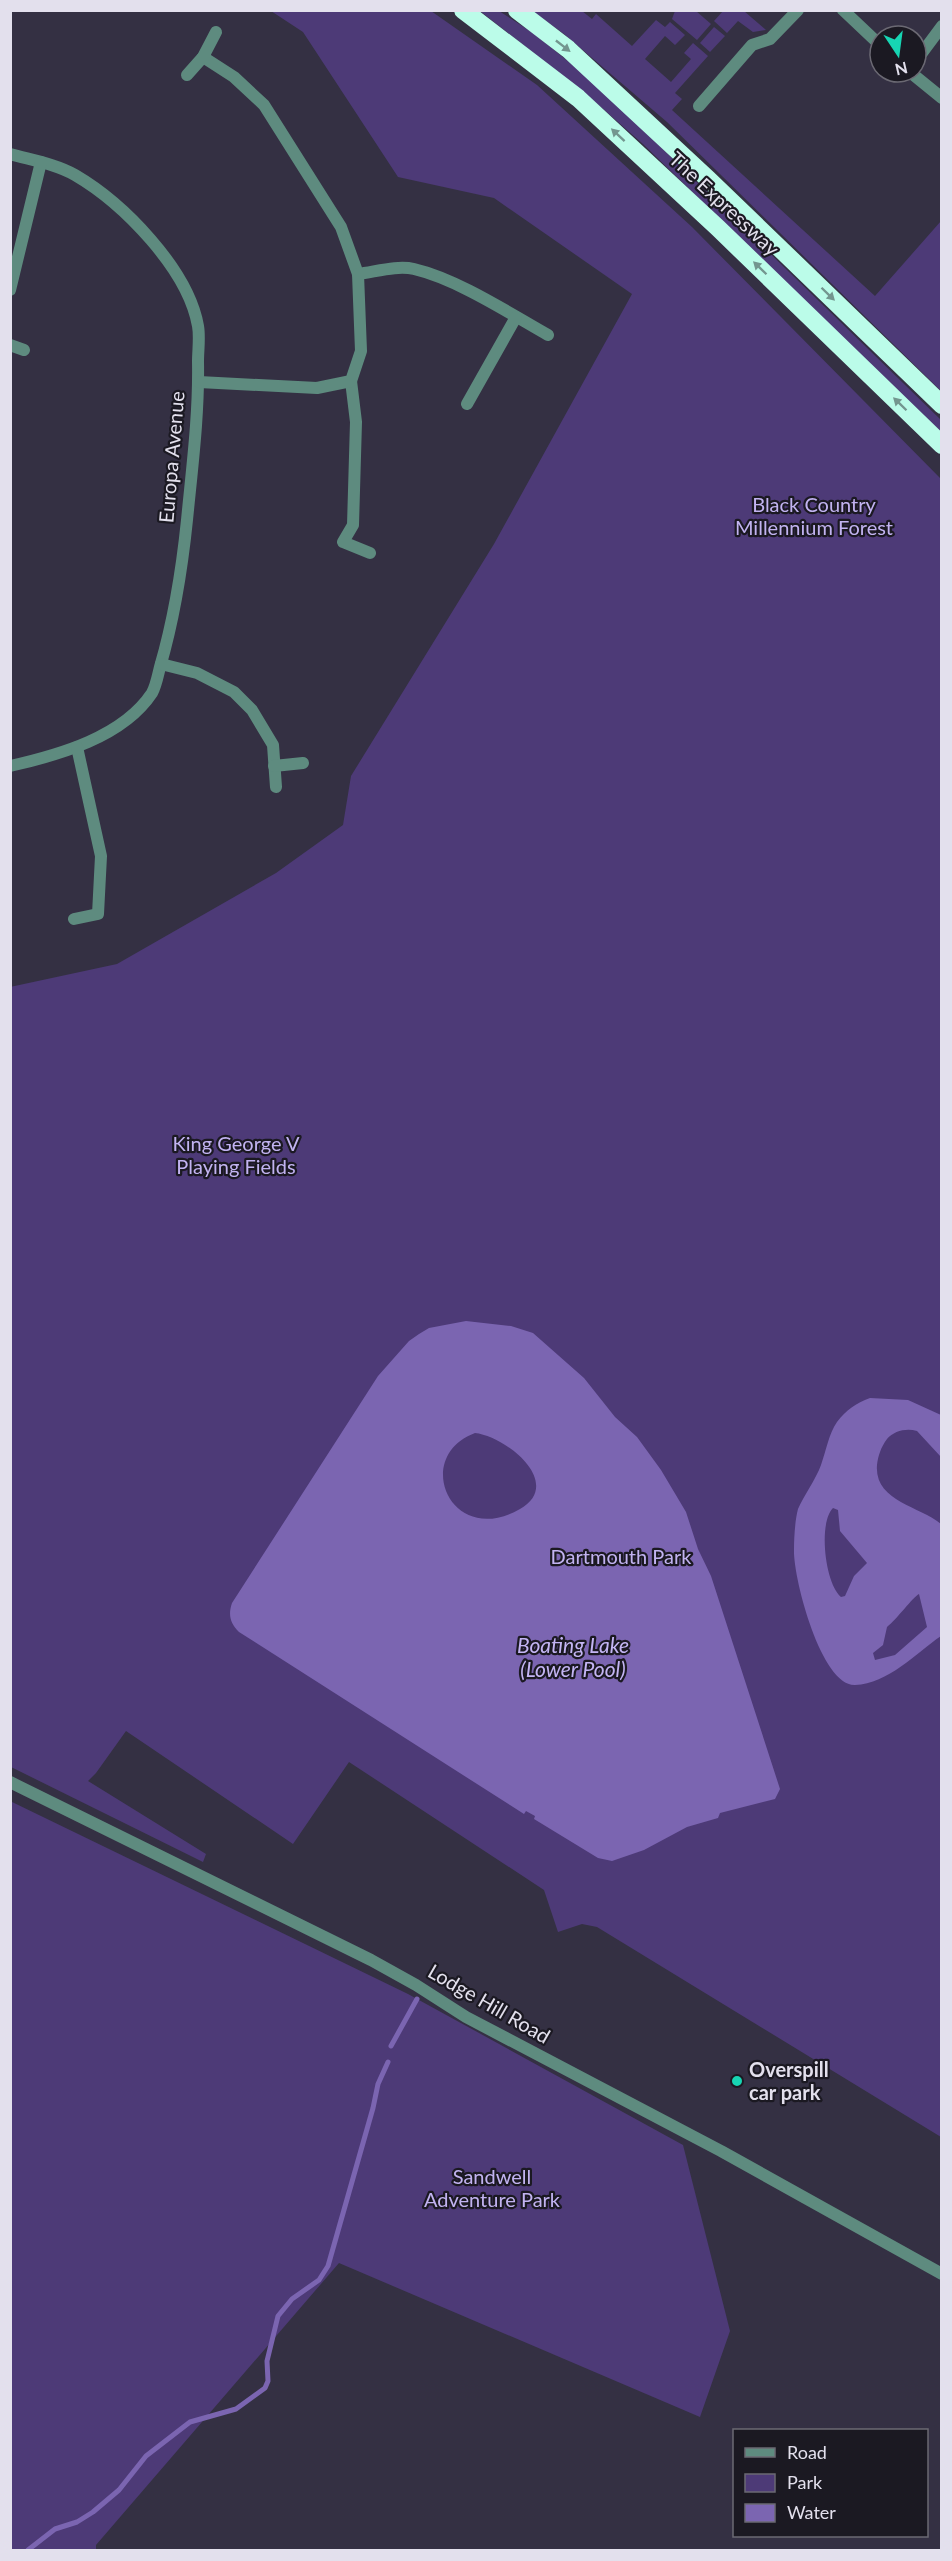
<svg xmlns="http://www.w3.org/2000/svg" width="952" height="2561" font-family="Lato,sans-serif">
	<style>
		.green { fill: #4d3a77 }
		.water { fill: #7b65b1; fill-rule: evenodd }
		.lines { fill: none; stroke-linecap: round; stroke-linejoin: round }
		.stream { stroke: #7b65b1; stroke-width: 5 }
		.street { stroke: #5e8b7f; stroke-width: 12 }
		.highway { stroke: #bbfce9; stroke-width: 18 }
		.oneway { fill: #73968f }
		.poi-dot { fill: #17d5b3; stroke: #1b1922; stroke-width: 2 }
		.labels { text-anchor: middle; stroke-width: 4.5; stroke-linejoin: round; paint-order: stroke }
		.street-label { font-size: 20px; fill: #e3e0ed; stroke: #1b1922 }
		.park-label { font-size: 20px; fill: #c2b3f1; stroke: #1b1922 }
		.poi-label { font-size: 20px; font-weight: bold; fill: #e3e0ed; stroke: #1b1922; text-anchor: start }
		.water-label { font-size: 21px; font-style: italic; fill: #c4b5f4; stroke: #1b1922 }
	</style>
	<rect width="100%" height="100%" fill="#343043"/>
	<!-- green -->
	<g class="green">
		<polygon points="271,11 431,11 537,85 692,227 941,479 941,2137 597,1927 582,1924 558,1932 544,1890 349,1762 293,1844 126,1731 96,1773 88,1781 206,1854 203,1862 11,1767 10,987 117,964 276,873 343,825 351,776 494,544 632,294 494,198 398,177 303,32"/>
		<polygon points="480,11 499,11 533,33 594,82 941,420 941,434 643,144 586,94"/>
		<polygon points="532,11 582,11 592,19 596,14 632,46 656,20 665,27 670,22 685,35 675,45 665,36 645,59 671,82 691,59 684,53 693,43 708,56 675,93 682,99 672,110 875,296 941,221 941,391 667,122 564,34"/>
		<polygon points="675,11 696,11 711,24 697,40 672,19"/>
		<polygon points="723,11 744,11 766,30 753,32 738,21 727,33 714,21"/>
		<polygon points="714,27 725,36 710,52 700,43"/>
		<polygon points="10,1801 408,1994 683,2145 730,2331 700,2417 339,2263 96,2545 96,2550 11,2550"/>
	</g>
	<!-- water -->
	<g class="water">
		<path d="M466 1321 511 1326 533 1333 584 1378 615 1417 637 1437 661 1470 686 1512 698 1549 711 1576 780 1789 775 1799 720 1813 718 1818 687 1827 644 1850 612 1861 598 1858 534 1819 535 1816 526 1811 524 1814 239 1632C230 1623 228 1615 232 1603L378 1376 409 1341 419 1334 429 1328ZM475 1433C505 1436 565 1483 520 1509 450 1549 412 1456 475 1433Z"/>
		<path d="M870 1398 908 1400 941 1415V1457L917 1431C906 1428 894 1431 887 1439 881 1447 878 1456 877 1465 874 1501 919 1506 941 1524V1636C916 1653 888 1684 855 1685 821 1686 793 1577 794 1550 794 1538 795 1520 798 1509 803 1497 816 1479 821 1465 826 1451 829 1433 837 1422 846 1410 856 1403 870 1398ZM833 1508 838 1510 840 1531 867 1563 854 1576 845 1596 841 1597C825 1584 818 1523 833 1508ZM919 1594 927 1627 895 1655 875 1660 873 1653 883 1645 887 1627C897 1619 913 1597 919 1594Z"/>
	</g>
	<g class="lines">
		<!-- stream -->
		<g class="stream">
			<polyline points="391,2046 417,1999"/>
			<polyline points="28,2550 55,2529 77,2522 93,2512 119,2490 146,2456 190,2422 236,2409 265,2388 268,2381 267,2361 278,2316 292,2299 319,2280 328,2266 373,2108 378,2084 388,2062"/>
		</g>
		<!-- street -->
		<g class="street">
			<polyline points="843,10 880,45"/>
			<polyline points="203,57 234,77 264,105 341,227 358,274"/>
			<polyline points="916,61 942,26"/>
			<polyline points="910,72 942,98"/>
			<polyline points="187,75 203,57 216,32"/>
			<polyline points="699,106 752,45 770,39 798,10"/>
			<path d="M10 154C31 160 56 164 75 175 123 203 188 269 198 326 200 337 198 350 198 362 199 415 192 468 187 520 182 569 174 619 160 667 158 675 156 686 152 693 123 737 59 755 10 766"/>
			<polyline points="10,290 41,162"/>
			<polyline points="10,345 24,350"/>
			<polyline points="351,381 356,422 353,525 343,542 370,553"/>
			<path d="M199 382 317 388 351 381 361 351 358 274C375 272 397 265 414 269 457 279 509 313 548 335"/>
			<polyline points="467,404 516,317"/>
			<polyline points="161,664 197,673 234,692 252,710 273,745 276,787"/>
			<polyline points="274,766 303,763"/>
			<polyline points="74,919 98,914 101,856 77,747"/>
			<polyline points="10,1782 371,1960 416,1985 466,2017 721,2151 942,2274"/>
		</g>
		<!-- highway -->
		<g class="highway">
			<polyline points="463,10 578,98 718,228 942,445"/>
			<polyline points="517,10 568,49 708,179 942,405"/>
		</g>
	</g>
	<!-- one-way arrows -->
	<defs><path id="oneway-solid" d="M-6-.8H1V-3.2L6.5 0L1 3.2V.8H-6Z" transform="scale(1.5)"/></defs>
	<g class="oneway">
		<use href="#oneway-solid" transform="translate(563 46) rotate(38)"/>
		<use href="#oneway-solid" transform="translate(618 135) rotate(-137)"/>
		<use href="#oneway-solid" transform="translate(760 268) rotate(-136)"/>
		<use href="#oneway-solid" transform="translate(828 294) rotate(44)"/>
		<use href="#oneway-solid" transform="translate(900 404) rotate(-136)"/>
	</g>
	<!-- markers -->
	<circle class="poi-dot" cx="737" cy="2081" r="6"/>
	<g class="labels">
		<!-- street labels -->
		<g class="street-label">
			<text transform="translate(724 204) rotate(43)" y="7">The Expressway</text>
			<text transform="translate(172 457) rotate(-85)" y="7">Europa Avenue</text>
			<text transform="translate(489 2004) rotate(30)" y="7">Lodge Hill Road</text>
		</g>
		<!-- park labels -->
		<g class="park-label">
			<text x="814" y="512">Black Country<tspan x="814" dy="23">Millennium Forest</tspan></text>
			<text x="236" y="1151">King George V<tspan x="236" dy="23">Playing Fields</tspan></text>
			<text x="621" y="1564">Dartmouth Park</text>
			<text x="492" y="2184">Sandwell<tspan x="492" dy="23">Adventure Park</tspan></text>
		</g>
		<!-- poi labels -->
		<g class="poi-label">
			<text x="749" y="2077">Overspill<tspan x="749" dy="23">car park</tspan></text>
		</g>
		<!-- water labels -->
		<g class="water-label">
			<text x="573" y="1653">Boating Lake<tspan x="573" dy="24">(Lower Pool)</tspan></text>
		</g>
	</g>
	<!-- border -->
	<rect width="952" height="2561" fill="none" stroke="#e3e0ed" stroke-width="24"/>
	<!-- legend -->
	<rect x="733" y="2429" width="195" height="108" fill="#1b1922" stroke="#6b6973" stroke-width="1.5"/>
	<rect x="745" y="2448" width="30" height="9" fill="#5e8b7f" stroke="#6b6973" stroke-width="1.5"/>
	<text x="787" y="2459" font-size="18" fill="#e3e0ed">Road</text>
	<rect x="745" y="2474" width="30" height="18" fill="#4d3a77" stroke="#6b6973" stroke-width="1.5"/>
	<text x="787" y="2489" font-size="18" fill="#e3e0ed">Park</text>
	<rect x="745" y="2504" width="30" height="18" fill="#7b65b1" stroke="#6b6973" stroke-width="1.5"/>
	<text x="787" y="2519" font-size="18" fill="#e3e0ed">Water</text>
	<!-- north arrow -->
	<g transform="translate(898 54) rotate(167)"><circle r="28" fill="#1b1922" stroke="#6b6973" stroke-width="1.5"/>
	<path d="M0-4.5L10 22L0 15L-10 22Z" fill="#17d5b3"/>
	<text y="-9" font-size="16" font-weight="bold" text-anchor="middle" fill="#e3e0ed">N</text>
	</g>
</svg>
